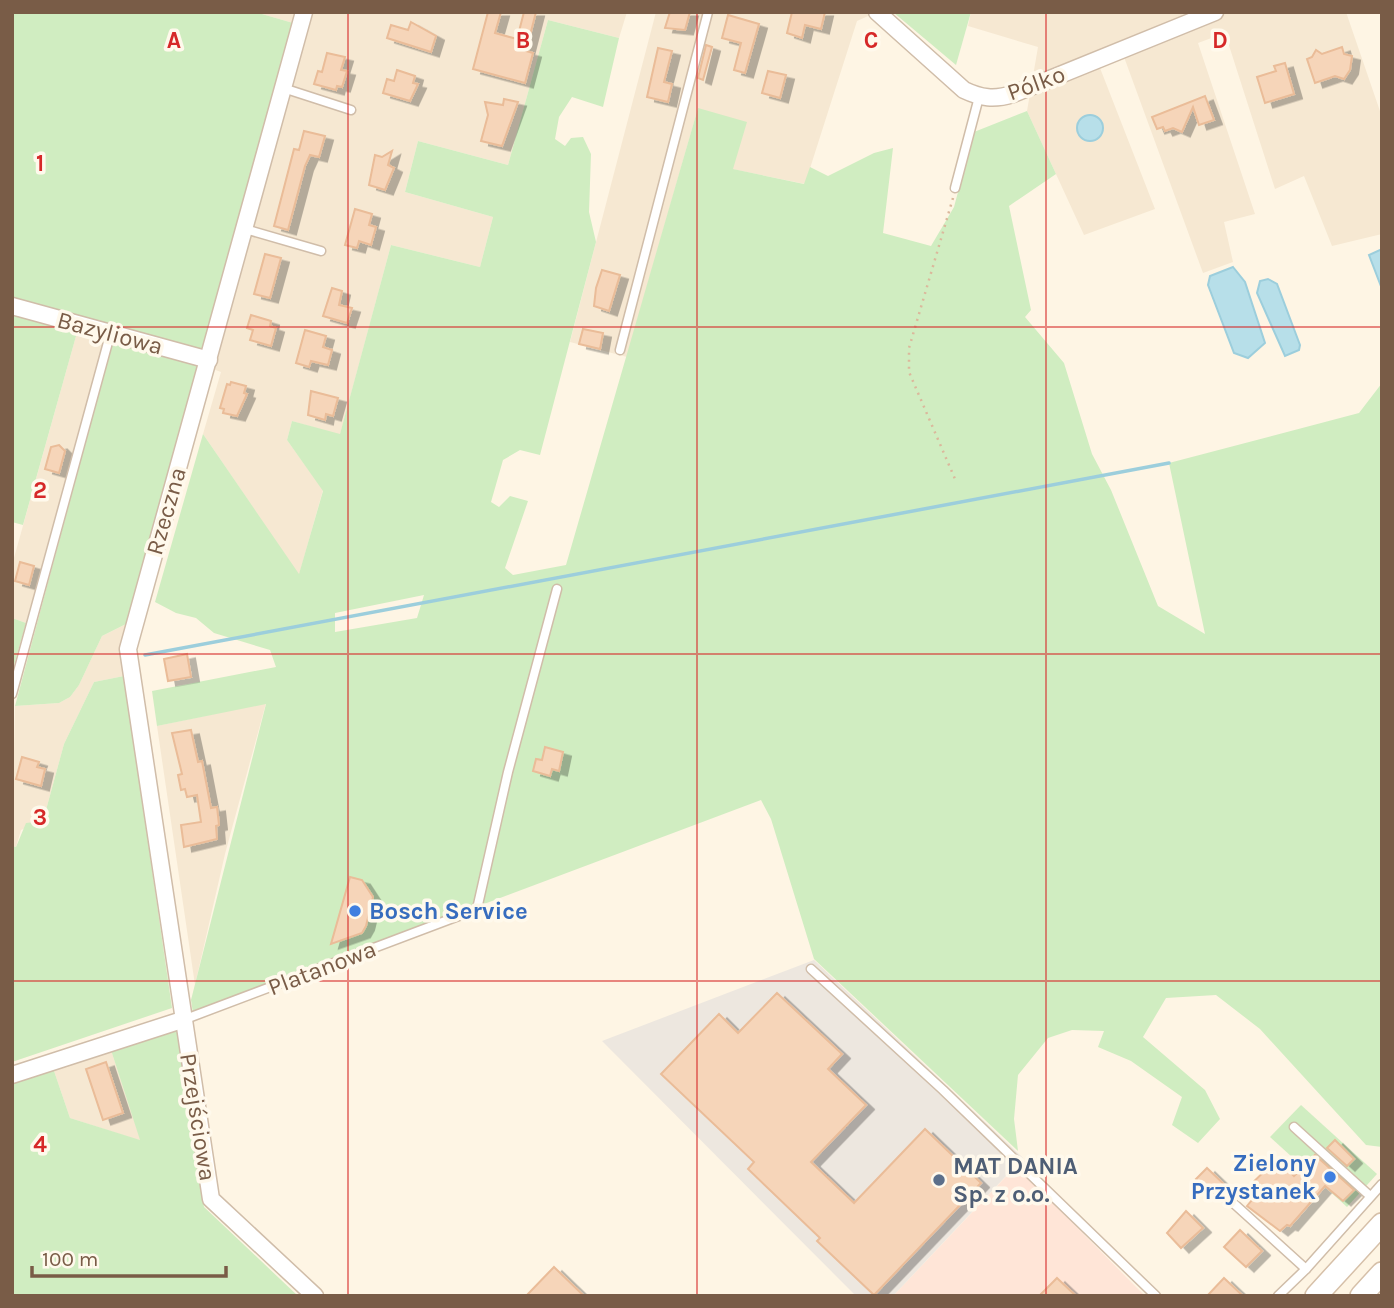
<svg xmlns="http://www.w3.org/2000/svg" width="1394" height="1308" font-family="Karla,sans-serif">
	<style>
		.residential { fill: #f6e8d2 }
		.commercial { fill: #ffe5d7 }
		.industrial { fill: #ede7df }
		.green { fill: #d0edc1; fill-rule: evenodd }
		.water { fill: #b7dfe9; stroke: #9ccedc; stroke-width: 2 }
		.lines { fill: none; stroke-linecap: round; stroke-linejoin: round }
		.stream { stroke: #9ccedc; stroke-width: 3.5 }
		.building { fill: #f6d5b9; stroke: #eabc98; stroke-width: 2; filter: url(#shadow) }
		.service-casing { stroke: #d0bda9; stroke-width: 11 }
		.minor-casing { stroke: #d0bda9; stroke-width: 19 }
		.secondary-casing { stroke: #d6c0a9; stroke-width: 24 }
		.path { stroke: #dbb89c; stroke-width: 2.5; stroke-dasharray: 2 5; stroke-linecap: butt }
		.service { stroke: #fff; stroke-width: 8 }
		.minor { stroke: #fff; stroke-width: 16 }
		.secondary { stroke: #fff; stroke-width: 21 }
		.grid { fill: none; stroke: #d62828; stroke-width: 2; stroke-opacity: 0.55 }
		.shop-dot { fill: #3f7fe0; stroke: #fff9ec; stroke-width: 2.5 }
		.service-dot { fill: #5c6f8a; stroke: #fff9ec; stroke-width: 2.5 }
		.labels { text-anchor: middle; stroke-width: 7; stroke-linejoin: round; paint-order: stroke }
		.street-label { font-size: 24px; fill: #795c47; stroke: #fff9ec }
		.shop-label { font-size: 24px; font-weight: bold; fill: #366cbe; stroke: #fff9ec; text-anchor: start }
		.service-label { font-size: 24px; font-weight: bold; fill: #4e5e75; stroke: #fff9ec; text-anchor: start }
		.grid-label { font-size: 23px; text-anchor: middle; font-weight: bold; fill: #d62828; stroke: #fff9ec; stroke-width: 7; stroke-linejoin: round; paint-order: stroke }
	</style>
	<defs>
		<filter id="shadow"><feDropShadow dx="8" dy="4.5" stdDeviation="0" flood-color="#0004"/></filter>
	</defs>
	<rect width="100%" height="100%" fill="#fef5e4"/>
	<!-- residential -->
	<g class="residential">
		<polygon points="255,12 627,12 619,38 548,20 508,165 418,141 405,192 493,217 480,267 391,245 340,435 292,421 287,440 323,490 299,575 203,434 221,372 199,364 293,23"/>
		<polygon points="656,12 877,12 857,21 805,184 732,169 698,108 627,357 570,342"/>
		<polygon points="971,12 1346,12 1382,117 1382,234 1332,246 1304,176 1275,189 1225,33 1198,43 1255,214 1224,222 1233,262 1203,273 1124,57 1100,68 1155,209 1084,235 1027,111 1038,47 968,26"/>
		<polygon points="78,329 105,336 26,623 12,618 12,565"/>
		<polygon points="126,624 121,648 124,676 94,682 64,744 43,821 21,830 16,847 12,846 15,706 59,703 70,697 79,685 102,636"/>
		<polygon points="266,703 225,854 195,985 157,726"/>
		<polygon points="111,1050 141,1141 70,1118 53,1068"/>
	</g>
	<!-- commercial -->
	<polygon class="commercial" points="1016,1166 1145,1296 893,1296"/>
	<!-- industrial -->
	<polygon class="industrial" points="814,960 1023,1158 893,1296 856,1296 602,1041"/>
	<!-- green -->
	<g class="green">
		<polygon points="12,12 255,12 293,23 202,354 12,301"/>
		<polygon points="893,12 971,12 956,65"/>
		<path d="M548 20 619 38 603 107 572 97 559 117 555 139 565 146 571 138 583 137 591 154 589 212 596 242 540 455 520 450 503 460 491 502 499 507 510 496 528 501 505 568 513 575 566 565 698 108 747 122 733 169 804 184 810 167 828 176 874 153 893 148 883 233 931 246 954 207 974 132 1027 111 1056 174 1009 206 1031 310 1025 317 1064 363 1092 454 1111 490 1158 606 1205 634 1169 463 1359 413 1382 383V1147L1366 1145 1260 1029 1216 995 1166 998 1143 1037 1205 1090 1220 1119 1198 1143 1172 1125 1182 1097 1131 1061 1098 1047 1104 1031 1072 1030 1048 1038 1018 1075 1014 1119 1018 1151 814 959 771 819 761 800 193 1013 191 1000 266 704 157 726 152 691 276 667 270 650 214 633 196 618 176 613 155 602 203 434 299 574 323 491 287 440 292 421 340 434 391 245 480 267 493 217 405 192 418 141 508 165ZM424 595 417 618 335 632V613Z"/>
		<polygon points="12,311 78,329 23,525 12,522"/>
		<polygon points="112,343 199,364 126,624 102,636 79,685 70,697 59,703 15,706"/>
		<polygon points="12,618 26,623 12,672"/>
		<polygon points="124,676 172,1008 12,1062 12,846 16,847 26,823 43,821 64,744 94,682"/>
		<polygon points="177,1029 204,1207 298,1296 12,1296 12,1084 53,1068 70,1118 140,1140 111,1050"/>
		<polygon points="1301,1105 1377,1174 1347,1207 1270,1137"/>
	</g>
	<!-- water -->
	<g class="water">
		<circle cx="1090" cy="128" r="13"/>
		<polygon points="1382,249 1382,289 1369,255"/>
		<polygon points="1233,267 1245,282 1265,343 1248,358 1234,353 1208,285 1210,276"/>
		<polygon points="1268,279 1277,284 1300,345 1299,350 1285,356 1257,293 1260,281"/>
	</g>
	<g class="lines">
		<!-- stream -->
		<polyline class="stream" points="145,655 1169,463"/>
	</g>
	<!-- building -->
	<g class="building">
		<polygon points="488,12 501,12 495,33 517,39 524,12 536,12 526,51 533,53 525,83 473,69"/>
		<polygon points="670,12 690,12 685,30 665,28"/>
		<polygon points="792,12 825,12 821,29 805,25 802,38 787,33"/>
		<polygon points="728,15 759,24 745,73 734,70 741,43 722,38"/>
		<polygon points="411,22 436,36 431,52 387,38 391,25 408,30"/>
		<polygon points="706,45 712,47 703,80 698,78"/>
		<polygon points="1342,47 1344,54 1352,56 1350,70 1344,79 1335,76 1315,83 1307,59 1312,57 1316,50 1322,54"/>
		<polygon points="658,48 672,51 664,82 672,84 668,102 647,97"/>
		<polygon points="327,53 345,57 341,70 347,71 342,87 337,86 336,90 314,84 318,71 322,72"/>
		<polygon points="1285,63 1294,94 1265,103 1257,77 1276,71 1274,66"/>
		<polygon points="397,70 415,76 413,83 418,84 410,101 383,93 387,79 394,81"/>
		<polygon points="768,71 786,75 780,98 762,93"/>
		<polygon points="1205,96 1214,120 1199,125 1193,107 1182,132 1173,128 1165,131 1163,127 1157,129 1152,117"/>
		<polygon points="504,99 518,102 502,146 481,141 488,115 485,102 503,105"/>
		<polygon points="304,131 325,136 319,157 310,155 305,166 288,230 274,226 294,149 299,150"/>
		<polygon points="392,151 388,165 394,168 385,190 369,185 375,155 382,157"/>
		<polygon points="355,209 372,214 369,225 376,227 371,245 359,241 357,248 345,245"/>
		<polygon points="265,254 281,258 270,298 254,294"/>
		<polygon points="602,270 620,275 609,311 594,306 596,288"/>
		<polygon points="332,288 342,291 339,305 352,308 347,323 323,316"/>
		<polygon points="251,315 271,321 270,326 276,328 271,346 250,340 253,330 247,328"/>
		<polygon points="583,329 603,333 600,349 579,344"/>
		<polygon points="305,330 326,336 323,347 332,350 328,365 311,361 309,367 296,363"/>
		<polygon points="231,382 246,386 244,393 247,394 237,416 223,413 224,409 220,408 227,384 230,385"/>
		<polygon points="311,391 338,398 333,416 326,414 325,420 308,415"/>
		<polygon points="59,445 65,451 59,473 45,469 51,447"/>
		<polygon points="20,562 34,566 29,585 15,581"/>
		<polygon points="187,654 191,677 168,681 164,659"/>
		<polygon points="191,730 198,762 202,761 211,808 217,807 219,825 216,826 217,839 184,847 181,825 201,822 197,795 187,797 185,789 181,790 178,775 182,774 172,733"/>
		<polygon points="545,747 563,752 559,771 552,769 550,776 533,771 536,759 542,760"/>
		<polygon points="22,757 39,762 37,767 45,769 41,786 16,779"/>
		<polygon points="350,877 362,880 373,897 366,926 362,933 331,944"/>
		<polygon points="777,993 842,1054 828,1069 866,1105 811,1162 854,1203 925,1129 981,1183 874,1295 817,1241 820,1238 748,1169 754,1162 661,1074 719,1014 738,1033"/>
		<polygon points="106,1062 123,1113 103,1120 86,1069"/>
		<polygon points="1335,1140 1354,1159 1347,1166 1327,1148"/>
		<polygon points="1315,1155 1354,1190 1343,1201 1325,1186 1290,1226 1287,1225 1280,1231 1247,1206 1251,1201 1242,1193 1277,1159 1294,1176"/>
		<polygon points="1207,1168 1229,1189 1218,1200 1196,1179"/>
		<polygon points="1186,1211 1203,1228 1181,1248 1167,1233"/>
		<polygon points="1240,1230 1262,1251 1246,1267 1224,1247"/>
		<polygon points="554,1267 584,1296 526,1296"/>
		<polygon points="1057,1278 1076,1296 1039,1296"/>
		<polygon points="1224,1278 1243,1296 1207,1296"/>
	</g>
	<g class="lines">
		<!-- service casing -->
		<g class="service-casing">
			<g id="service">
				<polyline points="283,88 351,110"/>
				<polyline points="955,188 979,97"/>
				<polyline points="245,229 321,251"/>
				<polyline points="620,350 708,12"/>
				<polyline points="12,694 110,335"/>
				<polyline points="811,969 943,1090 1156,1296"/>
				<polyline points="183,1020 477,909 508,772 557,589"/>
				<polyline points="1294,1127 1370,1196"/>
				<polyline points="1231,1201 1306,1269"/>
				<polyline points="1278,1296 1306,1269 1382,1184"/>
			</g>
		</g>
		<!-- minor casing -->
		<g class="minor-casing">
			<g id="minor">
				<polyline points="304,12 128,649 211,1199 315,1296"/>
				<path d="M877 12 964 90C981 98 994 100 1013 94L1215 12"/>
				<polyline points="12,306 209,360"/>
				<polyline points="12,1075 182,1020"/>
			</g>
		</g>
		<!-- secondary casing -->
		<g class="secondary-casing">
			<g id="secondary">
				<polyline points="1316,1296 1382,1224"/>
				<polyline points="1361,1296 1382,1273"/>
			</g>
		</g>
		<!-- path -->
		<polyline class="path" points="953,198 909,348 909,372 955,479"/>
		<!-- service -->
		<use href="#service" class="service"/>
		<!-- minor -->
		<use href="#minor" class="minor"/>
		<!-- secondary -->
		<use href="#secondary" class="secondary"/>
	</g>
	<!-- grid -->
	<path class="grid" d="M348 12V1296M697 12V1296M1046 12V1296M12 327H1382M12 654H1382M12 981H1382"/>
	<!-- markers -->
	<g class="shop-dot">
		<circle cx="355" cy="911" r="7"/>
		<circle cx="1330" cy="1177" r="7"/>
	</g>
	<circle class="service-dot" cx="939" cy="1180" r="7"/>
	<g class="labels">
		<!-- street labels -->
		<g class="street-label">
			<text transform="translate(1036 83) rotate(-20)" y="8">Pólko</text>
			<text transform="translate(110 333) rotate(15)" y="8">Bazyliowa</text>
			<text transform="translate(166 511) rotate(-74)" y="8">Rzeczna</text>
			<text transform="translate(322 968) rotate(-21)" y="8">Platanowa</text>
			<text transform="translate(198 1117) rotate(81)" y="8">Przejściowa</text>
		</g>
		<!-- shop labels -->
		<g class="shop-label">
			<text x="369" y="919">Bosch Service</text>
			<text x="1316" y="1171" text-anchor="end">Zielony<tspan x="1316" dy="28">Przystanek</tspan></text>
		</g>
		<!-- service labels -->
		<g class="service-label">
			<text x="953" y="1174">MAT DANIA<tspan x="953" dy="28">Sp. z o.o.</tspan></text>
		</g>
	</g>
	<g class="grid-label">
		<text x="174" y="48">A</text>
		<text x="523" y="48">B</text>
		<text x="871" y="48">C</text>
		<text x="1220" y="48">D</text>
		<text x="40" y="171">1</text>
		<text x="40" y="498">2</text>
		<text x="40" y="825">3</text>
		<text x="40" y="1152">4</text>
	</g>
	<!-- border -->
	<rect width="1394" height="1308" fill="none" stroke="#795c47" stroke-width="28"/>
	<!-- scale -->
	<path d="M32 1266v10h194v-10" fill="none" stroke="#795c47" stroke-width="3.5"/>
	<text x="42" y="1266" font-size="21" fill="#795c47" stroke="#fff9ec" stroke-width="5" paint-order="stroke">100 m</text>
</svg>
